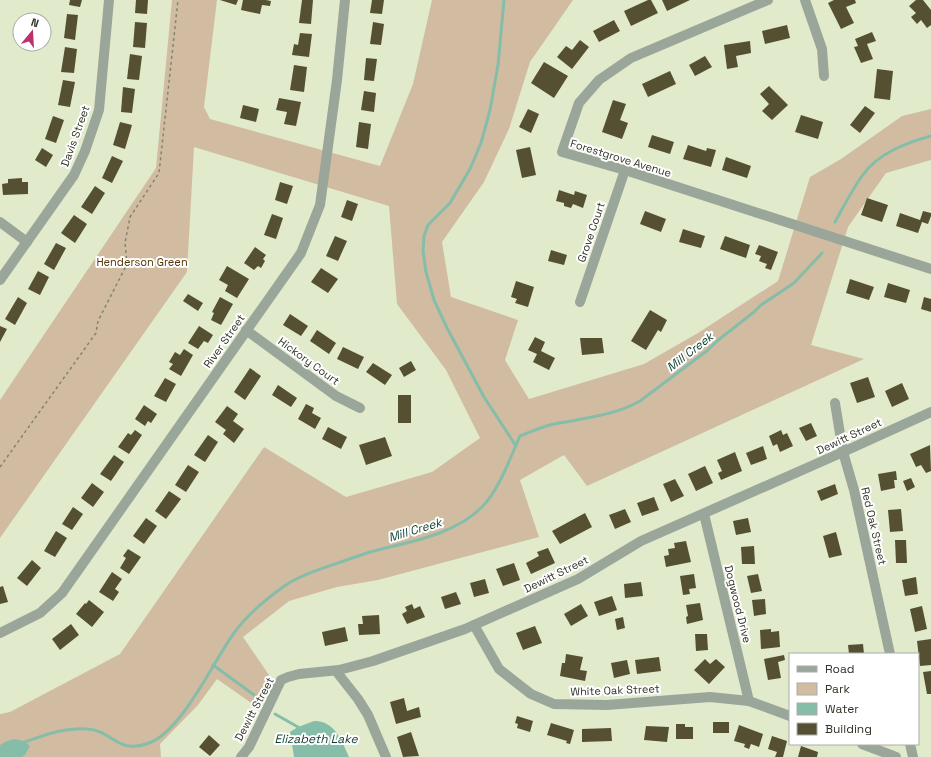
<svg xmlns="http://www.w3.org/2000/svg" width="931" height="757" font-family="'Space Grotesk',sans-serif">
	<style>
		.green { fill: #d1bca2 }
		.water { fill: #85bda9 }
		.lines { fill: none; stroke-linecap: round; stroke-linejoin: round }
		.stream { stroke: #85bda9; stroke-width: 3 }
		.building { fill: #565033 }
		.path { stroke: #808671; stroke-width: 1.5; stroke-dasharray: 3 3; stroke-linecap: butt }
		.street { stroke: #9ba69b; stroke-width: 10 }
		.labels { text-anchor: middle; stroke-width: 4; stroke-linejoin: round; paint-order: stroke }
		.street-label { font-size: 11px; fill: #303327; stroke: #fff }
		.park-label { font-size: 11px; fill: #543400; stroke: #fff }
		.water-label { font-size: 12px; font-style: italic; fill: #0c3e30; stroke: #fff }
	</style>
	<rect width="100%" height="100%" fill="#e1ebcb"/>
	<!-- green -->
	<polygon class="green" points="172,0 217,0 204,107 210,119 380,166 413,84 432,0 573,0 530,62 509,129 484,182 442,242 451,297 518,320 505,360 529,399 644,364 698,333 778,281 810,177 841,159 902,116 931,109 931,160 886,173 848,227 811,345 864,359 587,486 564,455 520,480 539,537 378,580 337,587 289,601 243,637 271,678 257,707 217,679 198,705 160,744 161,757 0,757 0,714 10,712 120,654 264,447 346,497 432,472 480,438 446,370 397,304 389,206 194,147 187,272 0,538 0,400 156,168"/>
	<!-- water -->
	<g class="water">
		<path d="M314 721C334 720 342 741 349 757H294L290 732 298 727Z"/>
		<polygon points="14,739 24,741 30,746 25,755 22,757 0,757 0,745 7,741"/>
	</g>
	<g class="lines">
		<!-- stream -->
		<g class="stream">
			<polyline points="504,0 498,65 490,110 481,143 470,169 450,203 428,225 424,236 423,251 426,272 434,300 447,328 484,397 516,446"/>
			<path d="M835 222C844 206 852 190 862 176 878 153 906 143 931 136"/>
			<polyline points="213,665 261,700"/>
			<polyline points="275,714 298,727 298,731"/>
			<path d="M25 744V742C45 735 65 727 87 729 113 730 116 755 149 743 182 731 213 662 234 633 246 616 265 600 283 587 300 575 321 569 341 562 352 558 363 554 374 551 412 541 454 535 482 507 499 490 510 458 520 436 531 432 543 426 554 424 583 418 614 416 640 401L708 350 717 341 754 312 761 305 794 283 822 253"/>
		</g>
	</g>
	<!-- building -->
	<g class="building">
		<polygon points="70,0 82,0 80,7 69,5"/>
		<polygon points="136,0 148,0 147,14 135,13"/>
		<polygon points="220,0 238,0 236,5"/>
		<polygon points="243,0 266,0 271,1 270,6 262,5 260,14 241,10"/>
		<polygon points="302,0 313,0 311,24 299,23"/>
		<polygon points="372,0 384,0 382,14 370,13"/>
		<polygon points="648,0 651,0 658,13 631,26 624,11"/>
		<polygon points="662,0 690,0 667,11"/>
		<polygon points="834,0 855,0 856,3 846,7 854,23 841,29 828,3"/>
		<polygon points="916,0 923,0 931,10 931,25 927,28 921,20 917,24 911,17 916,13 909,6"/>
		<polygon points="67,14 78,15 75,40 64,38"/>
		<polygon points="614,20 620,31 599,42 593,31"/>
		<polygon points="135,22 147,23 145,48 133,47"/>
		<polygon points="373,22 384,24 381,45 370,44"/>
		<polygon points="787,25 790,38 765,44 762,31"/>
		<polygon points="872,32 876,41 867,44 873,59 861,63 854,47 858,46 855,39"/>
		<polygon points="300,33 312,34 309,57 292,55 294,44 298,45"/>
		<polygon points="580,40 589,47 572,69 557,57 566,46 572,50"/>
		<polygon points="750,41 751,53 736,56 738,67 727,69 724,45"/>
		<polygon points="65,47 77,49 74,73 61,72"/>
		<polygon points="130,54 142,56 139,80 127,79"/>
		<polygon points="705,56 712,67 695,76 689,65"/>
		<polygon points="366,58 377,59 374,81 364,80"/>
		<polygon points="544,62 568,76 554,98 531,83"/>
		<polygon points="294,65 307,67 304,92 290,90"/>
		<polygon points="877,69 893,71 890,100 874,98"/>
		<polygon points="670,71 676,84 648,97 642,84"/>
		<polygon points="63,80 75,82 70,107 58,105"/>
		<polygon points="769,86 788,105 772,120 762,111 769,104 760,94"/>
		<polygon points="123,87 135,89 132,113 121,112"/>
		<polygon points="364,91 376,93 374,112 361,110"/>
		<polygon points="279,98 301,102 296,126 284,124 287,112 276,110"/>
		<polygon points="613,100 626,104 620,120 628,123 622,139 602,132"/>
		<polygon points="243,105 259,109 256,122 240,118"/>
		<polygon points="865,106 875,113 860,133 850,125"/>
		<polygon points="528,109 539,114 531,133 519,127"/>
		<polygon points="801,115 823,122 818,139 795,132"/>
		<polygon points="53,116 64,120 56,143 45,139"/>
		<polygon points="120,122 132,125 125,149 113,145"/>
		<polygon points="359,122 371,124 368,149 356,147"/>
		<polygon points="652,135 674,142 670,154 648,147"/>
		<polygon points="688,145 706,151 707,148 716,150 711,167 683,159"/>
		<polygon points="530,147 536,175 522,178 516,150"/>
		<polygon points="42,148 53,155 46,167 35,160"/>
		<polygon points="112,156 123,161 112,183 102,178"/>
		<polygon points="726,157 751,166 747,178 722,170"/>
		<polygon points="22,178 22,182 28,182 28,194 3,195 2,184 8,183 8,179"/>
		<polygon points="280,182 293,186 287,204 275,200"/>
		<polygon points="95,186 105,193 92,214 81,207"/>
		<polygon points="559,190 574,195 575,191 587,195 583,208 573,204 571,208 564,206 564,203 556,201"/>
		<polygon points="867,198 888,205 882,222 861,215"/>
		<polygon points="347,200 358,204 352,221 341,217"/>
		<polygon points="645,211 666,219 661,232 640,224"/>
		<polygon points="923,211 931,213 931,216 928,224 922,222 918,233 896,226 900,213 920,220"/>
		<polygon points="272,214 283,218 276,239 264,235"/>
		<polygon points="74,215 87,224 75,243 61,233"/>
		<polygon points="683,229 705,236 701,248 679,242"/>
		<polygon points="335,236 347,241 338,261 326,256"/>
		<polygon points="725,236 750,245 746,258 720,249"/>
		<polygon points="56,243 66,248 54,270 44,264"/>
		<polygon points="759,245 778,252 771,270 765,268 767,264 759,261 761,256 755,254"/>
		<polygon points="255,247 266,255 263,259 265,261 261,268 258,266 254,270 244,263"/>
		<polygon points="551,250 567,255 564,265 548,261"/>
		<polygon points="227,266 249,279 237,298 225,291 228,285 219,280"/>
		<polygon points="321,268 338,279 328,293 311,282"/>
		<polygon points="38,271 49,277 40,295 28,289"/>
		<polygon points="850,279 874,287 869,300 846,293"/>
		<polygon points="516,281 534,287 528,307 515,303 517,299 511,297"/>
		<polygon points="888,283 910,290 906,303 884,297"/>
		<polygon points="188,294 203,303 198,311 183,301"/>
		<polygon points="18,297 27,303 15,325 5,319"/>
		<polygon points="220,297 233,304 221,325 211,320 214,313 212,312"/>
		<polygon points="924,297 931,299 931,312 921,309"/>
		<polygon points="650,310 667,320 661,332 658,330 646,350 631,341"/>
		<polygon points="290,314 308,326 301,336 283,325"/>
		<polygon points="0,326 7,329 0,342"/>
		<polygon points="199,326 213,335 208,343 204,341 198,349 188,343"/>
		<polygon points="317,330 336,343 329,354 310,341"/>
		<polygon points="535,337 545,342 541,351 555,358 549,370 533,362 537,354 528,350"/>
		<polygon points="580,338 602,338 604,353 582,355"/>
		<polygon points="343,347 364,357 358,369 337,359"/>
		<polygon points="184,349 193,355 181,376 169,369 173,364 169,362 175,352 180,355"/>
		<polygon points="411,361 416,370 404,377 399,368"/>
		<polygon points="373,363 392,375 385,385 366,372"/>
		<polygon points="250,368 261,376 245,400 234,392"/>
		<polygon points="868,377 875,397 857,403 850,383"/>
		<polygon points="165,378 176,384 166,402 154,396"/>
		<polygon points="902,383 909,399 892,407 885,391"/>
		<polygon points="278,385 297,398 291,407 272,395"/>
		<rect x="398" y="395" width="13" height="28"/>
		<polygon points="306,404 314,408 312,413 321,418 315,429 298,419"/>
		<polygon points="144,405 157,414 151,423 148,421 145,426 135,419"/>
		<polygon points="227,406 238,414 233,421 244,429 234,443 223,434 226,430 215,422"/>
		<polygon points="811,423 817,436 806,441 799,428"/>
		<polygon points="328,427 347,437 341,449 322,439"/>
		<polygon points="135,430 142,435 129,454 118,447 128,433 131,435"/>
		<polygon points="781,430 783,435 787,433 793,446 780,452 777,444 773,446 769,436"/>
		<polygon points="208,435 218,442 205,462 194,455"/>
		<polygon points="385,437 392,456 366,465 359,445"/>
		<polygon points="930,445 931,471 926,473 921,465 916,467 910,454"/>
		<polygon points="763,446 767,459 751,465 746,453"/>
		<polygon points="735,452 742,471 721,480 718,473 722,471 717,460"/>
		<polygon points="114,455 124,462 111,481 100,474"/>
		<polygon points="188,465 199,472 186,492 175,485"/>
		<polygon points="705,466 713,483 696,491 688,474"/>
		<polygon points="896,471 897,480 894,480 895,488 881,491 878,474"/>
		<polygon points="911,478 915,487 907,491 903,481"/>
		<polygon points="675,479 684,496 671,502 663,484"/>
		<polygon points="92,483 104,492 93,507 81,498"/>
		<polygon points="835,484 838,494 821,501 817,491"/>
		<polygon points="169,491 181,499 166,519 155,511"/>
		<polygon points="654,497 659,510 642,516 637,503"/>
		<polygon points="73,507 83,514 72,530 62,524"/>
		<polygon points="625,509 631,522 615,529 609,515"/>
		<polygon points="901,509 903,531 890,532 888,510"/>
		<polygon points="585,513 592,527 560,544 552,531"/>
		<polygon points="146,518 157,526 144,544 133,536"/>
		<polygon points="748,518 751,532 736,535 733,521"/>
		<polygon points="56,531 67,538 55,557 44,551"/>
		<polygon points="836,532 842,555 829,558 823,536"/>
		<polygon points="895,540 906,540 907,563 896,563"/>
		<polygon points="686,541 691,562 666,567 664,556 669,555 668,549 675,548 674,543"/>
		<polygon points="754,546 755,564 742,564 741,547"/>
		<polygon points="548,548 555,563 531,574 526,563 539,556 537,552"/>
		<polygon points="128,549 141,557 129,574 120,568 126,558 123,556"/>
		<polygon points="32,560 41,568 27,586 17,578"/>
		<polygon points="514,563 520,580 503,586 496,569"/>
		<polygon points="112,572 122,579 115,589 119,592 113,601 99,592"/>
		<polygon points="694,574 696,588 689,589 690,594 683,595 680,576"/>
		<polygon points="758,574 762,591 751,593 747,576"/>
		<polygon points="916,577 918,594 905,596 902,580"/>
		<polygon points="485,579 489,593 474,597 470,583"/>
		<polygon points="641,582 643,596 625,598 624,584"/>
		<polygon points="3,586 8,602 0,604 0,587"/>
		<polygon points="456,592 461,604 445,609 441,597"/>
		<polygon points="612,596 617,610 599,616 594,602"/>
		<polygon points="765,599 766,614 754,616 752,600"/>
		<polygon points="89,600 104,612 92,627 76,614 85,603 86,604"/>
		<polygon points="700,603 703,620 687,624 686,617 688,616 686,605"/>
		<polygon points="412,604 414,609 420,606 425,617 407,624 402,614 407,611 405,607"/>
		<polygon points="581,604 588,616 571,626 564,614"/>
		<polygon points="922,606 927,629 915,632 910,609"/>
		<polygon points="379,615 380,634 359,635 358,624 363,624 362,616"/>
		<polygon points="623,617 625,628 617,630 615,619"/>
		<polygon points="71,624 79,635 60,650 52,639"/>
		<polygon points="535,626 542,643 523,650 516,633"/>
		<polygon points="345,627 348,641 325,646 322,632"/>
		<polygon points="771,629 771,632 779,631 780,647 761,649 760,630"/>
		<polygon points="695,634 707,634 708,650 696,651"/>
		<polygon points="931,639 931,665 920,666 917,641"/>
		<polygon points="863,644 864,654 849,654 848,645"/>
		<polygon points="566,654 583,657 580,670 587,671 585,681 560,676 562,663 565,663"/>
		<polygon points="784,655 785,660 778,662 781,678 768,680 764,659"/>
		<polygon points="659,657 661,671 637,674 635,660"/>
		<polygon points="705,659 710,664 716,659 725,667 709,684 694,670"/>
		<polygon points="627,660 630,674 614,678 611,663"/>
		<polygon points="931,671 931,694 927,694 923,672"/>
		<polygon points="404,698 407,711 419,707 421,717 396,724 390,702"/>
		<polygon points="517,716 533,721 530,732 517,728 518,724 515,723"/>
		<rect x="713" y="722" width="16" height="11"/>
		<polygon points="551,723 574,730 570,744 566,743 567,741 547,735"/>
		<polygon points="676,724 685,724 685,727 693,727 693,739 676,739"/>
		<polygon points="739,725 763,734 759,747 751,744 749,749 744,747 745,744 734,741"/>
		<polygon points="646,726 669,727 667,742 644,740"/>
		<polygon points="611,728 612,741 582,742 582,729"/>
		<polygon points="411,732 419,756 403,757 397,737"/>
		<polygon points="209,735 220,745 210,756 199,747"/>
		<polygon points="772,736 787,741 783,757 775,757 777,752 768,749"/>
		<polygon points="801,746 818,752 817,757 798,757"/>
	</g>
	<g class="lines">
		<!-- path -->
		<polyline class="path" points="0,467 96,333 98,321 127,264 125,243 130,217 159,173 178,0"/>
		<!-- street -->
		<g class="street">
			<polyline points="768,0 631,58 599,80 579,103 562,152 625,170 931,269"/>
			<polyline points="805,0 822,49 824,76"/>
			<polyline points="0,222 27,242"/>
			<polyline points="0,280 74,175 85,151 99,110 109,0"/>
			<polyline points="580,302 625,170"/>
			<polyline points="246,330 336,396 360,408"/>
			<polyline points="835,403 843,452 854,490 890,654"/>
			<polyline points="704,514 749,701"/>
			<polyline points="474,625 499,669 531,694 554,704 607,705 710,697 749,701 790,716"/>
			<polyline points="0,633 40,613 62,593 301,253 320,205 337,80 345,0"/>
			<polyline points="336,671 358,699 368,715 386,757"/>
			<polyline points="862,744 896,757"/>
			<polyline points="910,744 913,757"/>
			<polyline points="241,757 249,747 281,680 288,677 299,674 339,670 373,661 465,629 578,579 641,541 843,452 931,412"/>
		</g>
	</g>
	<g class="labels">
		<!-- street labels -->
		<g class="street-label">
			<text transform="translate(75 136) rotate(-70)" y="4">Davis Street</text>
			<text transform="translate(621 158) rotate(17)" y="4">Forestgrove Avenue</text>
			<text transform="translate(591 232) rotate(-71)" y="4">Grove Court</text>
			<text transform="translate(224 341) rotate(-55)" y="4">River Street</text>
			<text transform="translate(309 361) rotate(36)" y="4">Hickory Court</text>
			<text transform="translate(849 436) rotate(-25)" y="4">Dewitt Street</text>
			<text transform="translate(874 526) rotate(77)" y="4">Red Oak Street</text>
			<text transform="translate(556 574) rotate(-26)" y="4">Dewitt Street</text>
			<text transform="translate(738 604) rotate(76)" y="4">Dogwood Drive</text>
			<text transform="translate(615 690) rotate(-2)" y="4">White Oak Street</text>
			<text transform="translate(254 709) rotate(-62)" y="4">Dewitt Street</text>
		</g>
		<!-- park labels -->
		<g class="park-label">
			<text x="142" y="266">Henderson Green</text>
		</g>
		<!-- water labels -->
		<g class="water-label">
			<text transform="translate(690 352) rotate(-38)" y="4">Mill Creek</text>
			<text transform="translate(415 530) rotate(-17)" y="4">Mill Creek</text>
			<text x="316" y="743">Elizabeth Lake</text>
		</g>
	</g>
	<!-- legend -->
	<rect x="789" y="653" width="130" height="92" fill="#ffffff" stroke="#acada9"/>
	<rect x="797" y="666" width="20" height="6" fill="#9ba69b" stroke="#acada9"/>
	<text x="825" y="673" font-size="12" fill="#303327">Road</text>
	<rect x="797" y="683" width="20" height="12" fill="#d1bca2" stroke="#acada9"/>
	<text x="825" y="693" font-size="12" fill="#303327">Park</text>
	<rect x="797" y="703" width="20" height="12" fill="#85bda9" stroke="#acada9"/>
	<text x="825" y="713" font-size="12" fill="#303327">Water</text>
	<rect x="797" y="723" width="20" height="12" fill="#565033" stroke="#acada9"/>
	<text x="825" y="733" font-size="12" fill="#303327">Building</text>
	<!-- north arrow -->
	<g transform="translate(32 32) rotate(18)"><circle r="19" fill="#ffffff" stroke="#acada9"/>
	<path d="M0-3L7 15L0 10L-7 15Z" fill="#bc326e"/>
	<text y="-6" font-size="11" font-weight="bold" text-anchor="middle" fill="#303327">N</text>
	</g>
</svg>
